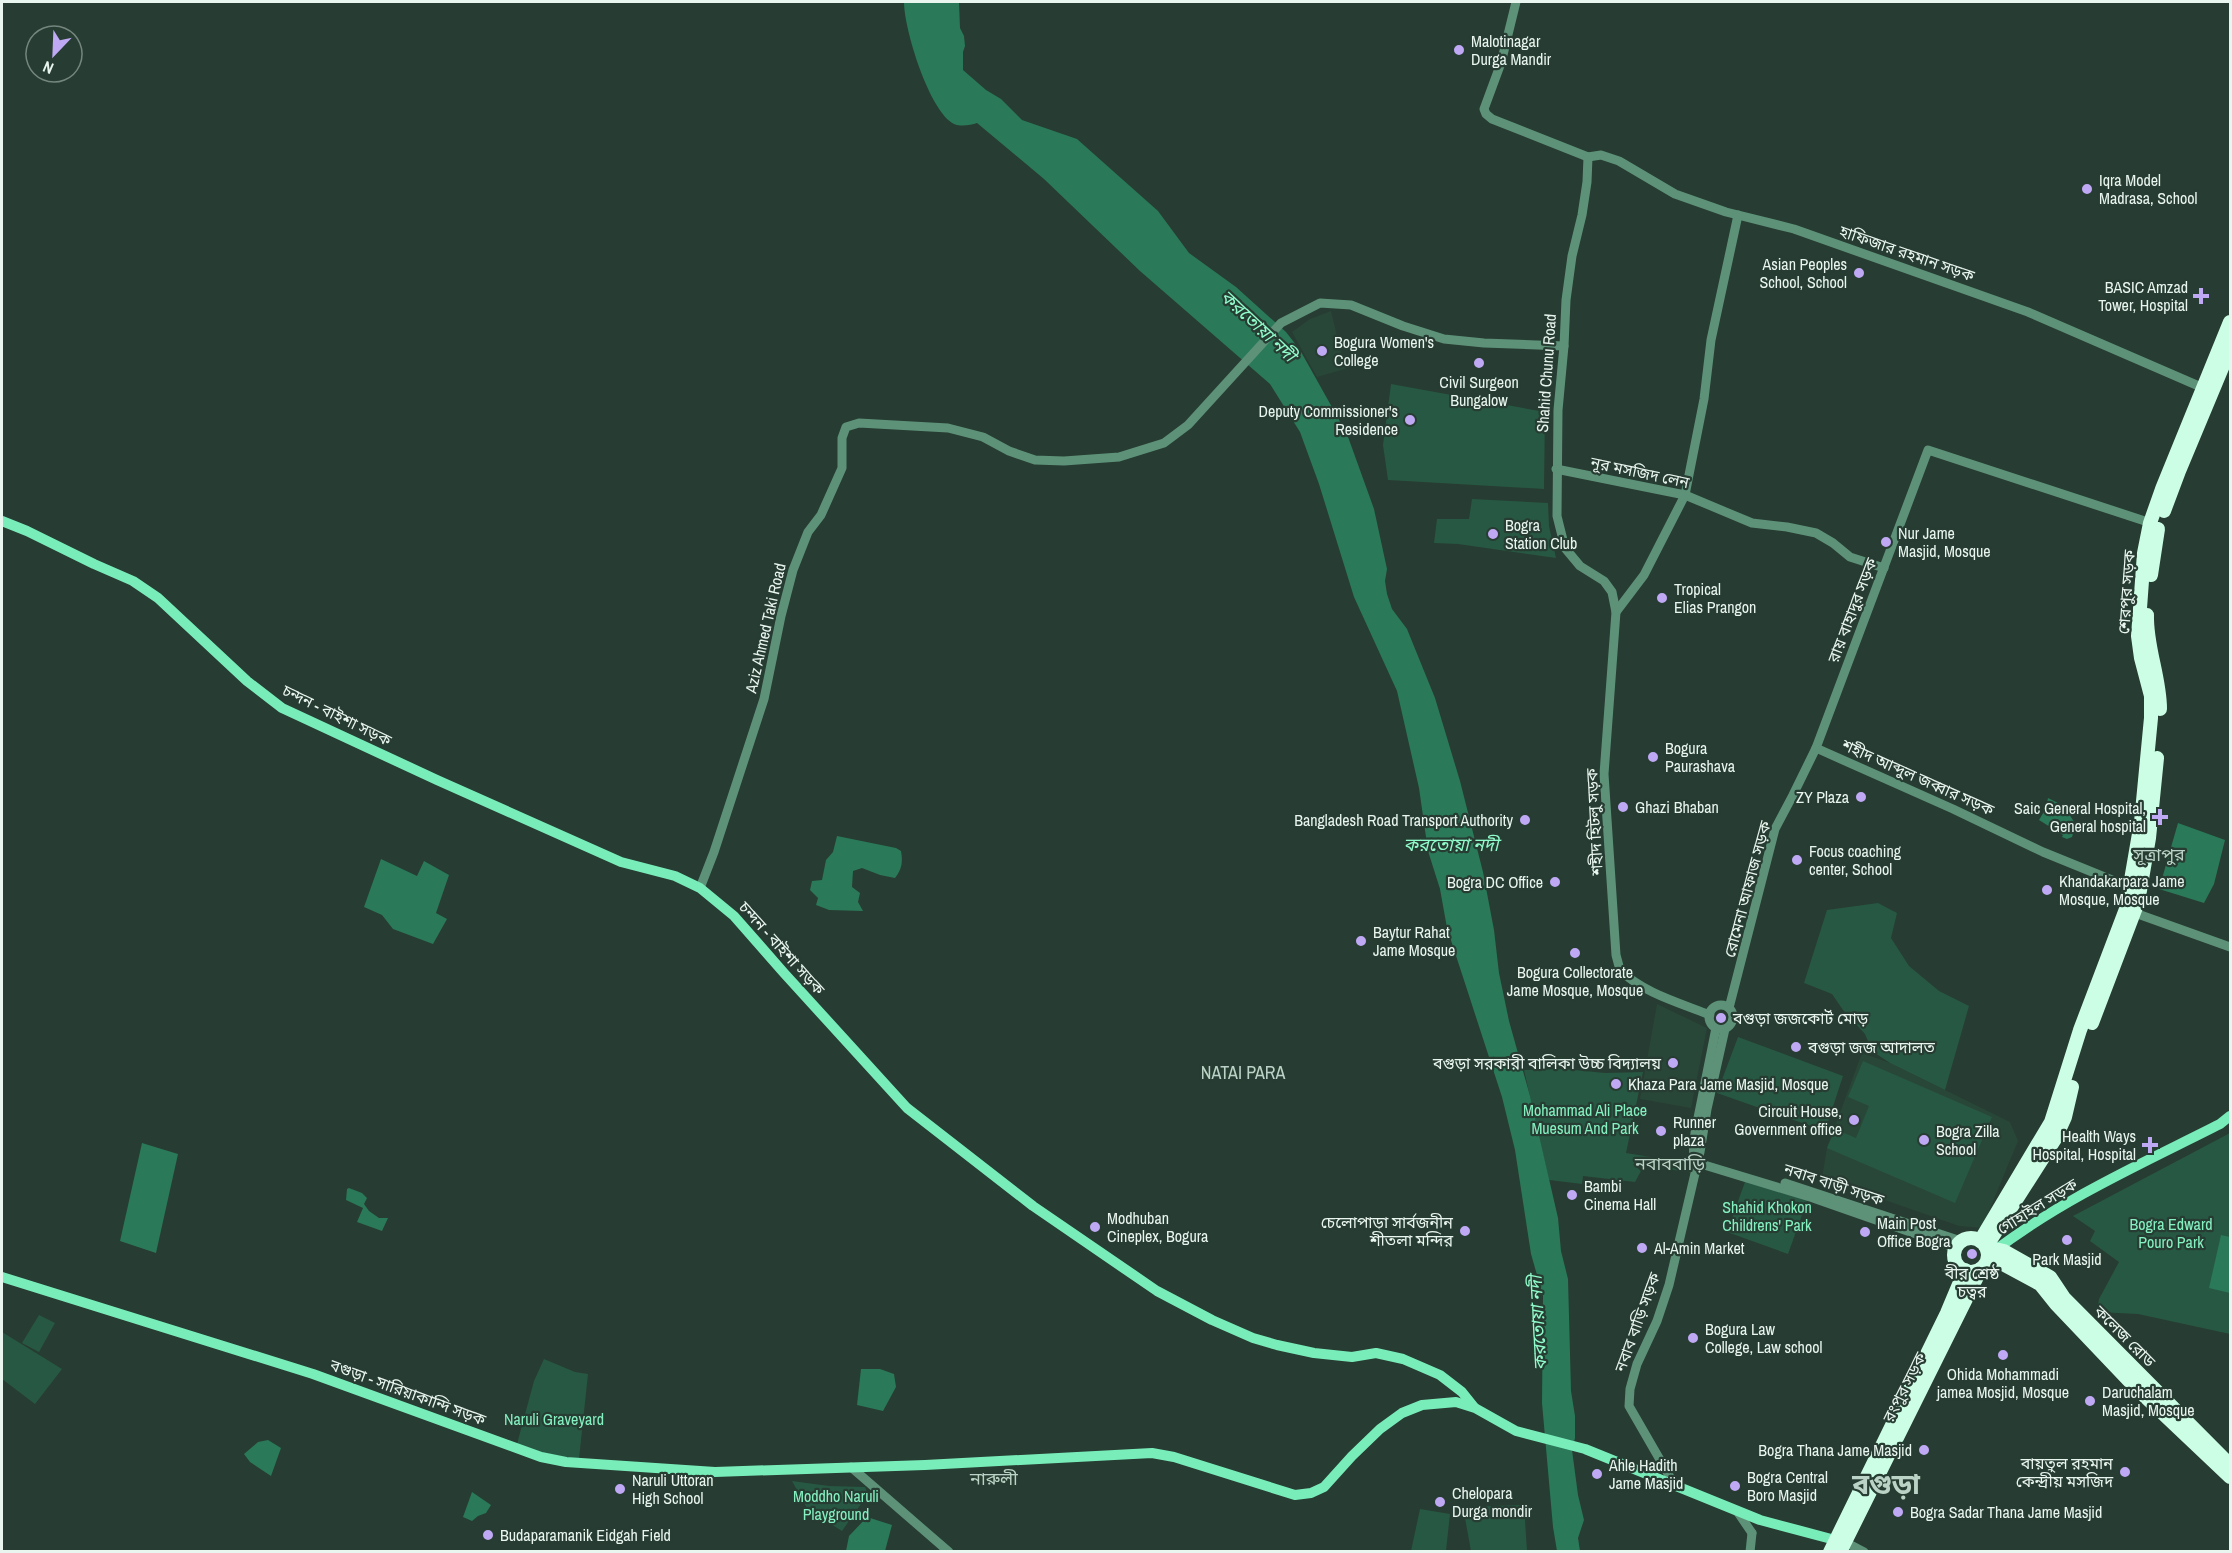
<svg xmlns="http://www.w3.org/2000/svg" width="2232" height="1553" font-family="'Archivo Narrow','Noto Sans Bengali',sans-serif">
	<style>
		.built { fill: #294739 }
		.green { fill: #275843 }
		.water { fill: #2a7959 }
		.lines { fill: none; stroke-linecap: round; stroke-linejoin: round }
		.minor { stroke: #5d9279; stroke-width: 9 }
		.major { stroke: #78edba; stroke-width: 10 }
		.highway { stroke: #ccfee5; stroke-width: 14 }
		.poi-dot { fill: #bfa9f4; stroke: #273c32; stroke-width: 2 }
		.labels { text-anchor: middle; stroke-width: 4.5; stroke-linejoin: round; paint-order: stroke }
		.poi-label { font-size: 16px; fill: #e9f6ef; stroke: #273c32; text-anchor: start }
		.street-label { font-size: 16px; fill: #e9f6ef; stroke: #273c32 }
		.park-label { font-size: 16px; fill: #85f1c1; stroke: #273c32 }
		.water-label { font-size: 18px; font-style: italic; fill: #90fccb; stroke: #273c32 }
		.neighbourhood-label { font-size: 18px; fill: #bad3c6; stroke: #273c32 }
		.town-label { font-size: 28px; font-weight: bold; fill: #bad3c6; stroke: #273c32 }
	</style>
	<rect width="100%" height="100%" fill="#273c32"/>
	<!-- built -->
	<g class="built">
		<polygon points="1331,311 1345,369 1317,377 1292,332 1310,319"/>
		<polygon points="1657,1004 1707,1028 1691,1108 1640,1099"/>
		<polygon points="1862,1053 1890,1063 2010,1122 2018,1141 1982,1228 1959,1226 1822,1178 1827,1148"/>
	</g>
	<!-- green -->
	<g class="green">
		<polygon points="1391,384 1545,412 1544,489 1388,480 1383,445"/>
		<polygon points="1472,499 1548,503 1549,526 1556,558 1458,544 1434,543 1437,519 1469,519"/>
		<polygon points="1878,903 1897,913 1891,938 1909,966 1939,991 1969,1006 1945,1090 1890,1063 1872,1051 1865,1034 1843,1010 1832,994 1804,983 1827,910"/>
		<polygon points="1738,1037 1843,1076 1825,1131 1717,1093"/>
		<polygon points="1863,1061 1992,1117 1955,1203 1827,1148 1835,1129 1856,1138 1869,1106 1848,1097"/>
		<polygon points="1564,1069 1605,1073 1643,1072 1626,1153 1695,1164 1694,1173 1633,1164 1641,1171 1635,1182 1583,1176 1582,1184 1549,1180 1524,1070"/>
		<polygon points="2230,1133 2230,1334 2138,1314 2097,1312 2099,1299 2119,1262 2090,1241 2095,1231 2073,1216"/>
		<polygon points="1746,1179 1807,1201 1788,1254 1727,1232"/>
		<polygon points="39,1315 55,1323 39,1352 22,1343"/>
		<polygon points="2,1332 62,1369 35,1404 2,1379"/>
		<polygon points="544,1359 575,1372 588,1374 579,1459 544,1453 517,1444 534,1381"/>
		<polygon points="792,1481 829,1486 865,1487 868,1494 842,1531 808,1510"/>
		<polygon points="1524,1505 1527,1551 1471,1551 1463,1507"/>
		<polygon points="1420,1509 1450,1514 1446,1551 1411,1551"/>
	</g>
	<!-- water -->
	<g class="water">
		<path d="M904 2H959L960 28 964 36 965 46 963 52V70L986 90 1001 99 1022 120 1077 139 1158 211 1189 253 1236 287 1286 332 1300 350 1347 434 1374 509 1387 569 1385 581 1387 594 1392 609 1407 629 1435 698 1460 781 1483 872 1494 930 1499 973 1509 1021 1530 1096 1558 1218 1561 1251 1568 1279 1571 1391 1575 1416V1438L1572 1450 1578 1495 1584 1520 1578 1538 1580 1551H1557L1553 1527 1542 1403 1543 1296 1531 1254 1515 1150 1502 1097 1447 928 1440 889 1428 851 1419 788 1397 691 1354 597 1319 484 1300 432 1270 384 1140 271 1044 179 977 123C971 125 961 127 954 124 929 111 904 29 904 2Z"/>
		<polygon points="2048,798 2064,806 2076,825 2072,837 2067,839 2062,837 2063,835 2039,820 2046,808"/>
		<polygon points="2178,823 2225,840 2214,884 2204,903 2159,889"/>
		<path d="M837 836 896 848 901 851C903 862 902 869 895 878L880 875 862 868 853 871 852 887 860 893 858 902 863 911 829 910 816 905 818 898 810 890 812 881 822 880 826 860 833 852Z"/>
		<polygon points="381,859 417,876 424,861 449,875 436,913 447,919 433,944 393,929 382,915 364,907"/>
		<polygon points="142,1143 178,1154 156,1253 120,1241"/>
		<polygon points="349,1188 362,1193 367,1198 364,1204 369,1211 379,1218 388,1218 382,1231 357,1222 363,1208 346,1200 347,1189"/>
		<polygon points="2221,1235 2230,1237 2230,1293 2209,1288"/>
		<polygon points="861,1369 880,1369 894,1374 896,1387 883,1411 857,1405"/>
		<polygon points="268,1440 281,1448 271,1476 250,1462 244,1454 258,1442"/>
		<polygon points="472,1492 491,1505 486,1513 478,1516 472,1521 463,1517"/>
		<polygon points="867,1517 892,1525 885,1551 846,1551 849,1536"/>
	</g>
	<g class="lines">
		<!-- minor -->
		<g class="minor">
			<polyline points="1516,2 1501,63 1484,109 1486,114 1492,119 1588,157 1601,155 1619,161 1675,194 1726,212 1794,229 2028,312 2208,390"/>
			<path d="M1588 157 1587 182 1582 215 1572 256 1566 300 1564 346 1558 410 1557 516 1565 548 1580 566 1604 581 1612 592 1616 612 1604 774 1616 955 1620 970C1643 993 1680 1003 1710 1015"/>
			<polyline points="1556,469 1685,495 1752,523 1787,527 1816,533 1833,543 1850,557 1884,568"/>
			<polyline points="1616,612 1644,575 1685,495 1704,399 1711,340 1738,215"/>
			<polyline points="1816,748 1953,809 2043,852 2134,889"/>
			<polyline points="700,888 714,852 764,699 781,616 793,570 808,532 821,515 842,468 842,438 846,427 859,423 948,428 983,437 1009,451 1035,460 1064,461 1119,457 1164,443 1188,425 1281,323 1320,303 1351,305 1403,326 1444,339 1484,343 1564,346"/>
			<polyline points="2135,913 2230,947"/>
			<circle cx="1721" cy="1017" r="12"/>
			<polyline points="1729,1008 1775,829 1793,795 1816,748 1928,450 2154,524"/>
			<path d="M1716 1028 1695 1133C1694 1146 1690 1156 1701 1164L1813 1198 1956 1248"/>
			<polyline points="1785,1183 1961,1241"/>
			<polyline points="851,1467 949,1552"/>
			<polyline points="1674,1484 1629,1406 1630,1389 1637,1364 1657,1321 1669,1285 1700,1152 1707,1109 1725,1029"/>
			<polyline points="1737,1511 1752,1533"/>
			<polyline points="1845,1542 1864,1552"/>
			<polyline points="1750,1552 1752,1533"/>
		</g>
		<!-- major -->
		<g class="major">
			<polyline points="2,521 27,531 94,564 133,581 158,598 247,681 282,708 437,780 621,862 675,876 700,888 734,916 784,973 907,1108 1033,1206 1157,1291 1212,1320 1253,1338 1277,1345 1314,1353 1352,1357 1376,1353 1403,1359 1440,1375 1462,1392 1474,1407"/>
			<path d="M1993 1252C2062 1199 2143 1163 2220 1124L2230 1116"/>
			<polyline points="2,1277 313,1374 541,1457 566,1462 715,1472 925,1465 1152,1453 1174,1457 1295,1495 1311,1493 1324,1487 1352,1456 1380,1429 1402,1413 1422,1405 1456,1402 1475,1408 1516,1431 1585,1449 1760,1520 1835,1540"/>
		</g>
		<!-- highway -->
		<g class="highway">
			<polyline points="2164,511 2179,471 2230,349"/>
			<polyline points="2151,575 2158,529"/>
			<path d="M2147 615C2146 647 2160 677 2160 709"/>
			<polyline points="2092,1023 2138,902 2149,838 2157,758"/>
			<circle cx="1971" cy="1255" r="17"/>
			<polyline points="1980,1241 2051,1122 2080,1030 2126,909 2141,822 2151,718 2151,696 2141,658 2138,636 2144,553 2150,523 2162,489 2230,322"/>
			<polyline points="1986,1247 2055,1139 2065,1117 2072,1087"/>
			<polyline points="1986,1247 2004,1251 2050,1277 2064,1298 2230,1465"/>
			<polyline points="1988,1256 2040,1284 2056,1304 2135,1387 2230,1477"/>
			<polyline points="1830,1552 1947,1313 1965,1270"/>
			<polyline points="1840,1552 1981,1269"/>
		</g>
	</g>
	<!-- markers -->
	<g class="poi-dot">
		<circle cx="1459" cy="50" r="6"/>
		<circle cx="2087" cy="189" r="6"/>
		<circle cx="1859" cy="273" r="6"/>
		<path d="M2198 287h6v6h6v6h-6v6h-6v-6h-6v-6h6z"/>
		<circle cx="1322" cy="351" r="6"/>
		<circle cx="1479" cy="363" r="6"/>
		<circle cx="1410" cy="420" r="6"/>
		<circle cx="1493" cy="534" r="6"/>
		<circle cx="1886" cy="542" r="6"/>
		<circle cx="1662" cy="598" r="6"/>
		<circle cx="1653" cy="757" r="6"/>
		<circle cx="1861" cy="797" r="6"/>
		<circle cx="1623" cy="807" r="6"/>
		<path d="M2157 808h6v6h6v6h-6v6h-6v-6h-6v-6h6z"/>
		<circle cx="1525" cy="820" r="6"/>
		<circle cx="1797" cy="860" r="6"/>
		<circle cx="1555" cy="882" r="6"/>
		<circle cx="2047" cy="890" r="6"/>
		<circle cx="1361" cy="941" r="6"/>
		<circle cx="1575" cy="953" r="6"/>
		<circle cx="1721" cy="1018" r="6"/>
		<circle cx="1796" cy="1047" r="6"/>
		<circle cx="1673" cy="1063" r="6"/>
		<circle cx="1616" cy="1084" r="6"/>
		<circle cx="1854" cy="1120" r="6"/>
		<circle cx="1661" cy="1131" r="6"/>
		<circle cx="1924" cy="1140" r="6"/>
		<path d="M2147 1136h6v6h6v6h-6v6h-6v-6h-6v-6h6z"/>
		<circle cx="1572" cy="1195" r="6"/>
		<circle cx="1095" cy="1227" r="6"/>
		<circle cx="1465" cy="1231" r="6"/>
		<circle cx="1865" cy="1232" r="6"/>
		<circle cx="2067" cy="1240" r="6"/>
		<circle cx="1642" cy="1248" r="6"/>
		<circle cx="1972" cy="1254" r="6"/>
		<circle cx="1693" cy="1338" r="6"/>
		<circle cx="2003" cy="1355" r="6"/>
		<circle cx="2090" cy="1401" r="6"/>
		<circle cx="1924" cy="1450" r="6"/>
		<circle cx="2125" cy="1472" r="6"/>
		<circle cx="1597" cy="1474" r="6"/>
		<circle cx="1735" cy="1486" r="6"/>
		<circle cx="620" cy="1489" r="6"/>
		<circle cx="1440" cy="1502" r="6"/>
		<circle cx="1898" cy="1512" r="6"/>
		<circle cx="488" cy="1535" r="6"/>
	</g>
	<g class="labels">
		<!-- poi labels -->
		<g class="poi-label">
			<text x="1471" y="47">Malotinagar<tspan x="1471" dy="18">Durga Mandir</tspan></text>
			<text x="2099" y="186">Iqra Model<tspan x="2099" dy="18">Madrasa, School</tspan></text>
			<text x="1847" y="270" text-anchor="end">Asian Peoples<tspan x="1847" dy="18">School, School</tspan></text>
			<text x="2188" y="293" text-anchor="end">BASIC Amzad<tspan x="2188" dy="18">Tower, Hospital</tspan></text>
			<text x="1334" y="348">Bogura Women's<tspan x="1334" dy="18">College</tspan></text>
			<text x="1479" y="388" text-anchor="middle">Civil Surgeon<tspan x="1479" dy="18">Bungalow</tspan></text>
			<text x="1398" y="417" text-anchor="end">Deputy Commissioner's<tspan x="1398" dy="18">Residence</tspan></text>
			<text x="1505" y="531">Bogra<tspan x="1505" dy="18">Station Club</tspan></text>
			<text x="1898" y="539">Nur Jame<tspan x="1898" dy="18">Masjid, Mosque</tspan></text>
			<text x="1674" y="595">Tropical<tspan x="1674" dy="18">Elias Prangon</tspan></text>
			<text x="1665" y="754">Bogura<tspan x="1665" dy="18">Paurashava</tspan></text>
			<text x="1849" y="803" text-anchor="end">ZY Plaza</text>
			<text x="1635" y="813">Ghazi Bhaban</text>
			<text x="2146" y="814" text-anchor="end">Saic General Hospital,<tspan x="2146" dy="18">General hospital</tspan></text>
			<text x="1513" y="826" text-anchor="end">Bangladesh Road Transport Authority</text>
			<text x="1809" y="857">Focus coaching<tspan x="1809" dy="18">center, School</tspan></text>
			<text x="2059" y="887">Khandakarpara Jame<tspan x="2059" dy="18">Mosque, Mosque</tspan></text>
			<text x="1543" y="888" text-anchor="end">Bogra DC Office</text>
			<text x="1373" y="938">Baytur Rahat<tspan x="1373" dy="18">Jame Mosque</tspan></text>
			<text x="1575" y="978" text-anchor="middle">Bogura Collectorate<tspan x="1575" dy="18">Jame Mosque, Mosque</tspan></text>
			<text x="1733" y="1024">বগুড়া জজকোর্ট মোড়</text>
			<text x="1808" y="1053">বগুড়া জজ আদালত</text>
			<text x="1661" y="1069" text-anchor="end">বগুড়া সরকারী বালিকা উচ্চ বিদ্যালয়</text>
			<text x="1628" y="1090">Khaza Para Jame Masjid, Mosque</text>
			<text x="1842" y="1117" text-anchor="end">Circuit House,<tspan x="1842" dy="18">Government office</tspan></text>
			<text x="1673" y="1128">Runner<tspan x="1673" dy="18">plaza</tspan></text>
			<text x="1936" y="1137">Bogra Zilla<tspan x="1936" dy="18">School</tspan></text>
			<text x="2136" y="1142" text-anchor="end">Health Ways<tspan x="2136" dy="18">Hospital, Hospital</tspan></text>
			<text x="1584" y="1192">Bambi<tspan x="1584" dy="18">Cinema Hall</tspan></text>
			<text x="1107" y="1224">Modhuban<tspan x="1107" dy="18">Cineplex, Bogura</tspan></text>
			<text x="1453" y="1228" text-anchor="end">চেলোপাড়া সার্বজনীন<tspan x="1453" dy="18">শীতলা মন্দির</tspan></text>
			<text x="1877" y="1229">Main Post<tspan x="1877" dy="18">Office Bogra</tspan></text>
			<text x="1654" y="1254">Al-Amin Market</text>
			<text x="2067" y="1265" text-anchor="middle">Park Masjid</text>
			<text x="1972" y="1279" text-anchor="middle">বীর শ্রেষ্ঠ<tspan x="1972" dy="18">চত্বর</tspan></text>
			<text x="1705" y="1335">Bogura Law<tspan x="1705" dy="18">College, Law school</tspan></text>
			<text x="2003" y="1380" text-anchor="middle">Ohida Mohammadi<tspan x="2003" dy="18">jamea Mosjid, Mosque</tspan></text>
			<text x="2102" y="1398">Daruchalam<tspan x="2102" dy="18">Masjid, Mosque</tspan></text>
			<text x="1912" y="1456" text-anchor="end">Bogra Thana Jame Masjid</text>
			<text x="2113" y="1469" text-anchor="end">বায়তুল রহমান<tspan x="2113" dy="18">কেন্দ্রীয় মসজিদ</tspan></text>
			<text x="1609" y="1471">Ahle Hadith<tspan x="1609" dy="18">Jame Masjid</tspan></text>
			<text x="1747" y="1483">Bogra Central<tspan x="1747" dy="18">Boro Masjid</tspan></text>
			<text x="632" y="1486">Naruli Uttoran<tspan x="632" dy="18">High School</tspan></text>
			<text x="1452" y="1499">Chelopara<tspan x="1452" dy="18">Durga mondir</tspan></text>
			<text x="1910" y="1518">Bogra Sadar Thana Jame Masjid</text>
			<text x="500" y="1541">Budaparamanik Eidgah Field</text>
		</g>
		<!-- street labels -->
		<g class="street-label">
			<text transform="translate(1907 253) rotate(19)" y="6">হাফিজার রহমান সড়ক</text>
			<text transform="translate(1546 373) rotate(-86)" y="6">Shahid Chunu Road</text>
			<text transform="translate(1640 472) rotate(12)" y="6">নূর মসজিদ লেন</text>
			<text transform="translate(2126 592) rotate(-86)" y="6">শেরপুর সড়ক</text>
			<text transform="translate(1852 610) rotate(-69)" y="6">রায় বাহাদুর সড়ক</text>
			<text transform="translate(765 628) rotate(-77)" y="6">Aziz Ahmed Taki Road</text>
			<text transform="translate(337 715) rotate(26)" y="6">চন্দন - বাইশা সড়ক</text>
			<text transform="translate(1918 777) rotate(24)" y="6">শহীদ আব্দুল জব্বার সড়ক</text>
			<text transform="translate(1594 822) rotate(-93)" y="6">শহীদ হিটলু সড়ক</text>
			<text transform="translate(1747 889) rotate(-75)" y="6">রোমেনা আফাজ সড়ক</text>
			<text transform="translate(782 948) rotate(48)" y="6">চন্দন - বাইশা সড়ক</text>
			<text transform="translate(1834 1184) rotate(18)" y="6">নবাব বাড়ী সড়ক</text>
			<text transform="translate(2037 1206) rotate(-32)" y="6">গোহাইল সড়ক</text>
			<text transform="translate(1637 1322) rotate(-70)" y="6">নবাব বাড়ি সড়ক</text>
			<text transform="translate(2125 1336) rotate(45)" y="6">কলেজ রোড</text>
			<text transform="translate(1904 1387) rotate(-63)" y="6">রংপুর সড়ক</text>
			<text transform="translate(408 1392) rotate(20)" y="6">বগুড়া - সারিয়াকান্দি সড়ক</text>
		</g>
		<!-- park labels -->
		<g class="park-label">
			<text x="1585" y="1116">Mohammad Ali Place<tspan x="1585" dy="18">Muesum And Park</tspan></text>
			<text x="1767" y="1213">Shahid Khokon<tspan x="1767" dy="18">Childrens' Park</tspan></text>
			<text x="2171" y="1230">Bogra Edward<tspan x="2171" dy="18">Pouro Park</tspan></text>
			<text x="554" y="1425">Naruli Graveyard</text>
			<text x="836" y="1502">Moddho Naruli<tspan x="836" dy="18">Playground</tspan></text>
		</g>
		<!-- water labels -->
		<g class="water-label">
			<text transform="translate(1258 326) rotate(43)" y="6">করতোয়া নদী</text>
			<text x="1451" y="851">করতোয়া নদী</text>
			<text transform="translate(1538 1323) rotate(-93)" y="6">করতোয়া নদী</text>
		</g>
		<!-- neighbourhood labels -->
		<g class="neighbourhood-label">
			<text x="2159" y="861">সূত্রাপুর</text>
			<text x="1243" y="1079">NATAI PARA</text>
			<text x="1670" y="1170">নবাববাড়ি</text>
			<text x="994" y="1485">নারুলী</text>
		</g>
		<!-- town labels -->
		<g class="town-label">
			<text x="1886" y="1494">বগুড়া</text>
		</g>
	</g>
	<!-- border -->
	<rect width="2232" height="1553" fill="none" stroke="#e9f6ef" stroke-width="6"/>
	<!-- north arrow -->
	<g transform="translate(54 54) rotate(203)"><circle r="28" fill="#273c32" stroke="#75867e" stroke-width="1.5"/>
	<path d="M0-4.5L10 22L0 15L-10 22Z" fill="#bfa9f4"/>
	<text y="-9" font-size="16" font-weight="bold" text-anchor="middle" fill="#e9f6ef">N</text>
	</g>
</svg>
